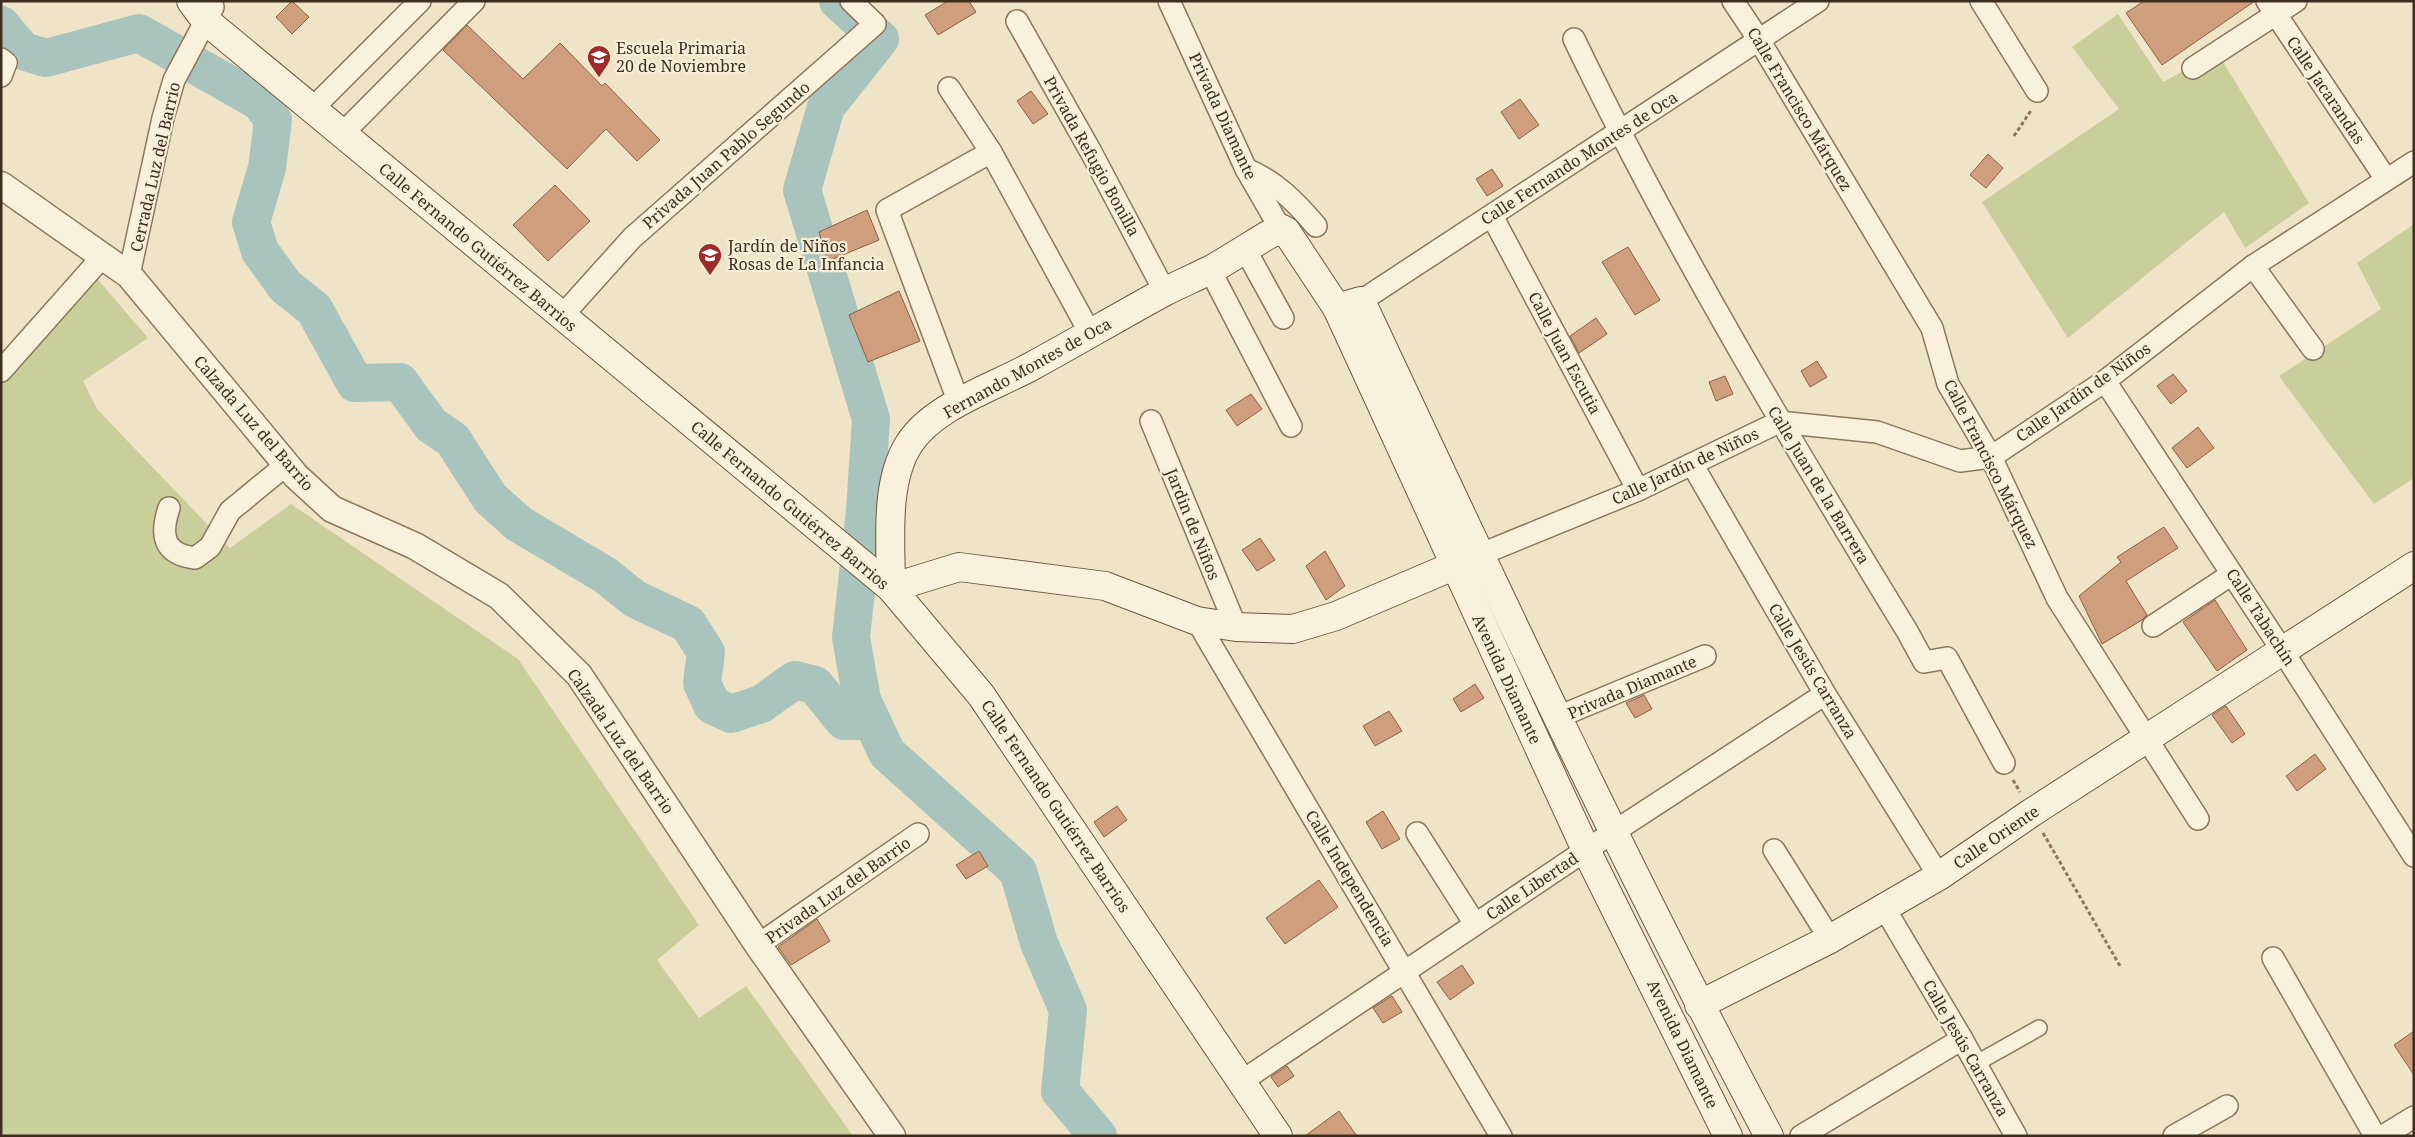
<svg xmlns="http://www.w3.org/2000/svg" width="2415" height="1137" font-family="'Noto Serif',serif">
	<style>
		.green { fill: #c9cf9b }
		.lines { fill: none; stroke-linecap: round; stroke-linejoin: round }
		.river { stroke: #a9c4bc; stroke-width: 38 }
		.building { fill: #cf9f7d; stroke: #8d5f41 }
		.pedestrian-casing { stroke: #8d765c; stroke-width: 18 }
		.minor-casing { stroke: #8d765c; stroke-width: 24 }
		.tertiary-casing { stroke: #8d765c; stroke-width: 29 }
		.secondary-casing { stroke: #6f573f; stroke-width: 30 }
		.path { stroke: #8d765c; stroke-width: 3; stroke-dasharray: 4 2.5; stroke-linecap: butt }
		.pedestrian { stroke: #faf1dc; stroke-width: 15 }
		.minor { stroke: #faf1dc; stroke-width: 21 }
		.tertiary { stroke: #faf1dc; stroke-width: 26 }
		.secondary { stroke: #faf1dc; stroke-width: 28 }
		.labels { text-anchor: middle; stroke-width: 4.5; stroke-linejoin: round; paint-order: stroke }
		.poi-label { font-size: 16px; fill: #3d2e20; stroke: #f7eed8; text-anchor: start }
		.street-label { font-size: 16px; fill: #3d2e20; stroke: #f7eed8 }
	</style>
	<rect width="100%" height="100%" fill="#f0e4c8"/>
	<!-- green -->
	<g class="green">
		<polygon points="2118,14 2163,82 2217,52 2309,203 2245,248 2224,212 2068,338 1982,202 2119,109 2072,47"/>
		<polygon points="2414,224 2414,478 2374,504 2279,376 2381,309 2357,263"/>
		<polygon points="94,275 148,338 83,381 97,409 230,548 291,504 518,659 699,925 657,960 699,1018 746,986 853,1136 1,1136 1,350 17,347"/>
	</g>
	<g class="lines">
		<!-- river -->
		<g class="river">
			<polyline points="838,1 880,39 826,107 802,190 871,419 865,511 851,637 862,700 887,753 1018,871 1039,943 1068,1010 1060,1091 1098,1136"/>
			<polyline points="1,25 23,51 46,58 139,33 260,102 273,120 267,168 251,222 260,251 285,286 314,309 355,383 400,382 431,425 453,440 490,498 519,524 605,575 635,599 688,624 706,652 702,683 712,705 731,714 761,704 795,680 815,685 844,721 872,721"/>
		</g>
	</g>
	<!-- building -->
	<g class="building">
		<polygon points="292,1 309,17 292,34 276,17"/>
		<polygon points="948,1 969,1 976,12 938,35 925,15"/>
		<polygon points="2144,1 2255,1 2162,65 2126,13"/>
		<polygon points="467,25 523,79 560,43 602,86 605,83 660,140 637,161 606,129 567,169 443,50"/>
		<polygon points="1031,91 1048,114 1033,124 1017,101"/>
		<polygon points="1520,99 1539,125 1519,139 1501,112"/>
		<polygon points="1988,154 2003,168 1986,188 1970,175"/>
		<polygon points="1492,169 1503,186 1487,196 1476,179"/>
		<polygon points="555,185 590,221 548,261 513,225"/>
		<polygon points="867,210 879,240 828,261 819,232"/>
		<polygon points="1628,247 1660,300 1635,315 1602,262"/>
		<polygon points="899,291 920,341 868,362 849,315"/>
		<polygon points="1596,318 1607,334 1579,353 1570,336"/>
		<polygon points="1817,361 1827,377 1810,387 1801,371"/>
		<polygon points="2173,374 2187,391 2171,404 2157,386"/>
		<polygon points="1725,376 1733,394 1716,401 1709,382"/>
		<polygon points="1251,394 1262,409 1237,426 1226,410"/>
		<polygon points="2198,427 2214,448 2187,468 2172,448"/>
		<polygon points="2164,527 2178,548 2126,581 2147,615 2142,620 2102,644 2079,596 2121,562 2117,557"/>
		<polygon points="1260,538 1275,560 1257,571 1242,550"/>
		<polygon points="1325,551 1345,586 1326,600 1306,566"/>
		<polygon points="2215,600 2247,650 2217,671 2183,622"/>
		<polygon points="1475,684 1484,698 1461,712 1453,699"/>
		<polygon points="1644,695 1652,709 1635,718 1626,703"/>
		<polygon points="2226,706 2245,734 2232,743 2212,715"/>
		<polygon points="1389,711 1402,731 1375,746 1363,726"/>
		<polygon points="2315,754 2326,769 2297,791 2286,776"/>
		<polygon points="1117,806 1127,820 1104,837 1094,822"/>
		<polygon points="1383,811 1400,839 1382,849 1366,822"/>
		<polygon points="979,851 988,866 966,879 956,865"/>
		<polygon points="1319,880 1338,907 1285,944 1266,918"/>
		<polygon points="817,919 830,941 791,965 778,947"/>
		<polygon points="1462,965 1474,983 1450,1000 1437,982"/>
		<polygon points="1392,996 1402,1012 1383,1023 1373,1008"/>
		<polygon points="2414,1031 2414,1075 2394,1045"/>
		<polygon points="1287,1066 1294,1076 1278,1087 1271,1077"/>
		<polygon points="1339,1111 1357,1136 1305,1136"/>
	</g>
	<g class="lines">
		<!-- pedestrian casing -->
		<g class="pedestrian-casing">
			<polyline id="pedestrian" points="1975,1064 2039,1028"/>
		</g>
		<!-- minor casing -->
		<g class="minor-casing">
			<g id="minor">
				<polyline points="1169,1 1246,169 1280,228"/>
				<polyline points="1733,1 1759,40 1932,328 1948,384 1991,457 2057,598 2198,819"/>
				<polyline points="1981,1 2037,91"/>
				<polyline points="2267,1 2386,179"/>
				<polyline points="1017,21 1091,152 1165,292"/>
				<path d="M1574 39C1672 243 1789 438 1907 631L1924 662 1947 658 2004 763"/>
				<polyline points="1,59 6,63 1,76"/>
				<polyline points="2193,68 2296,1"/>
				<polyline points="949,88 991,152 1090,333"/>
				<polyline points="312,109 420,1"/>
				<polyline points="343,133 474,1"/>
				<path d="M1246 169C1275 181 1296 202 1316 226"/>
				<polyline points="1492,216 1638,490"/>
				<polyline points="1245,249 1283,318"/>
				<polyline points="2253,266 2313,349"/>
				<polyline points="1210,270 1291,426"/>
				<polyline points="129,275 163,118 174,80 213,7"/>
				<polyline points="1361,301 1818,1"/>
				<polyline points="561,317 632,238 875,24 851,1"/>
				<polyline points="1,371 103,256"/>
				<polyline points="2105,381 2282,650 2414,856"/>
				<polyline points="959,403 887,210 991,152"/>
				<polyline points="1151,421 1236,627"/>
				<polyline points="1692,464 1825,694 1939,876"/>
				<path d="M169 508C160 535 163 554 195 558L210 547 230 511 286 465"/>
				<polyline points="1479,555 1638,490 1779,422 1877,432 1960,461 1991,457 2105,381 2253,266 2414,162"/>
				<polyline points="1197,621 1501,1136"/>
				<polyline points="2153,626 2232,574"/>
				<polyline points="1558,717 1705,656"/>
				<polyline points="1417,833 1475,924"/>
				<polyline points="1774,850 1830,939"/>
				<polyline points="1885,909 1962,1039 2016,1136"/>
				<polyline points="758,945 918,834"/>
				<polyline points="2273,958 2375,1136"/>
				<polyline points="1242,1081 1586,850 1825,694"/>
				<polyline points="1801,1136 1962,1039"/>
				<polyline points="2174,1136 2227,1106"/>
				<polyline points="2383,1136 2414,1117"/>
			</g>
		</g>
		<!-- tertiary casing -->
		<g class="tertiary-casing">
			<polyline id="tertiary" points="1,185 129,275 296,476 332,509 415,546 499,596 579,675 758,945 892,1136"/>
		</g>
		<!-- secondary casing -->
		<g class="secondary-casing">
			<g id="secondary">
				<polyline points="191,1 205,20 891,588 981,695 1278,1136"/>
				<path d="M1337 308 1361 301C1492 581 1623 862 1769 1136"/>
				<path d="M1479 555 1336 616 1293 629 1236 627 1197 621 1105 586 959 567 891 588C891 544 884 483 909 444 933 406 994 387 1032 366 1076 342 1120 316 1164 292 1180 284 1196 277 1212 269 1235 256 1257 241 1280 228L1286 231 1337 308 1586 850 1728 1136"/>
				<polyline points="1699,1005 1830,939 1939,876 2031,813 2414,566"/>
			</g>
		</g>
		<!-- path -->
		<g class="path">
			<polyline points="2014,136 2032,109"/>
			<polyline points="2013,780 2020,792"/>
			<polyline points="2043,833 2120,966"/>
		</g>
		<!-- pedestrian -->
		<use href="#pedestrian" class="pedestrian"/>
		<!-- minor -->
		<use href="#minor" class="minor"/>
		<!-- tertiary -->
		<use href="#tertiary" class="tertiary"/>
		<!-- secondary -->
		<use href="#secondary" class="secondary"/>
	</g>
	<!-- icons -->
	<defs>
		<g id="school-pin" transform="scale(1.25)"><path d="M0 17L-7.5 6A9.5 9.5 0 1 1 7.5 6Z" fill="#9e2a2b" stroke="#f7eed8"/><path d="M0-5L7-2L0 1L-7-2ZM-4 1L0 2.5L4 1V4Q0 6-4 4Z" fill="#fff"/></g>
	</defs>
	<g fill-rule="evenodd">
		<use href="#school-pin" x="599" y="57"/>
		<use href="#school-pin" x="710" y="255"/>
	</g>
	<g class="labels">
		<!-- poi labels -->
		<g class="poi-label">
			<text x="616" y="54">Escuela Primaria<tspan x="616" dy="18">20 de Noviembre</tspan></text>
			<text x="728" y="252">Jardín de Niños<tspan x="728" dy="18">Rosas de La Infancia</tspan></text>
		</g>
		<!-- street labels -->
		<g class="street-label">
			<text transform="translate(2326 90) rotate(56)" y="6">Calle Jacarandas</text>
			<text transform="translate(1800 109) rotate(59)" y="6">Calle Francisco Márquez</text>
			<text transform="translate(1223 116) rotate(65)" y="6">Privada Diamante</text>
			<text transform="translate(726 155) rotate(-41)" y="6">Privada Juan Pablo Segundo</text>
			<text transform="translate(1092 156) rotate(61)" y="6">Privada Refugio Bonilla</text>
			<text transform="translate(1579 158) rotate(-33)" y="6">Calle Fernando Montes de Oca</text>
			<text transform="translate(155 167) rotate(-77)" y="6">Cerrada Luz del Barrio</text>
			<text transform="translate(478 247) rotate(40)" y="6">Calle Fernando Gutiérrez Barrios</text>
			<text transform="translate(1565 353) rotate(62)" y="6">Calle Juan Escutia</text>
			<text transform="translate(1027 368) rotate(-29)" y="6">Fernando Montes de Oca</text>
			<text transform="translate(2083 392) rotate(-35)" y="6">Calle Jardín de Niños</text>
			<text transform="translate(254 423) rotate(49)" y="6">Calzada Luz del Barrio</text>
			<text transform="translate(1991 464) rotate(63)" y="6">Calle Francisco Márquez</text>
			<text transform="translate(1685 466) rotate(-25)" y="6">Calle Jardín de Niños</text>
			<text transform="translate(1819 485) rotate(59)" y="6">Calle Juan de la Barrera</text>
			<text transform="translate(790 505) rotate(40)" y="6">Calle Fernando Gutiérrez Barrios</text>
			<text transform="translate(1193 524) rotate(68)" y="6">Jardin de Niños</text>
			<text transform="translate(2261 617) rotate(57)" y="6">Calle Tabachín</text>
			<text transform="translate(1813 671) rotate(59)" y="6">Calle Jesús Carranza</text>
			<text transform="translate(1507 679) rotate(65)" y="6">Avenida Diamante</text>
			<text transform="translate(1632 687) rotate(-23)" y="6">Privada Diamante</text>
			<text transform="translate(621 741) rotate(55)" y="6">Calzada Luz del Barrio</text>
			<text transform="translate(1056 806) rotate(56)" y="6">Calle Fernando Gutiérrez Barrios</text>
			<text transform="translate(1996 837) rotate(-34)" y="6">Calle Oriente</text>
			<text transform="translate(1350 878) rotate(59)" y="6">Calle Independencia</text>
			<text transform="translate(1532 886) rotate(-34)" y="6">Calle Libertad</text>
			<text transform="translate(838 890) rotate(-35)" y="6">Privada Luz del Barrio</text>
			<text transform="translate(1683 1044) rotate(64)" y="6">Avenida Diamante</text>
			<text transform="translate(1966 1048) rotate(60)" y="6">Calle Jesús Carranza</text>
		</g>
	</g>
	<!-- border -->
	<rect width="2415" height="1137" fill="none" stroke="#3d2e20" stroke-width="5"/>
</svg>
